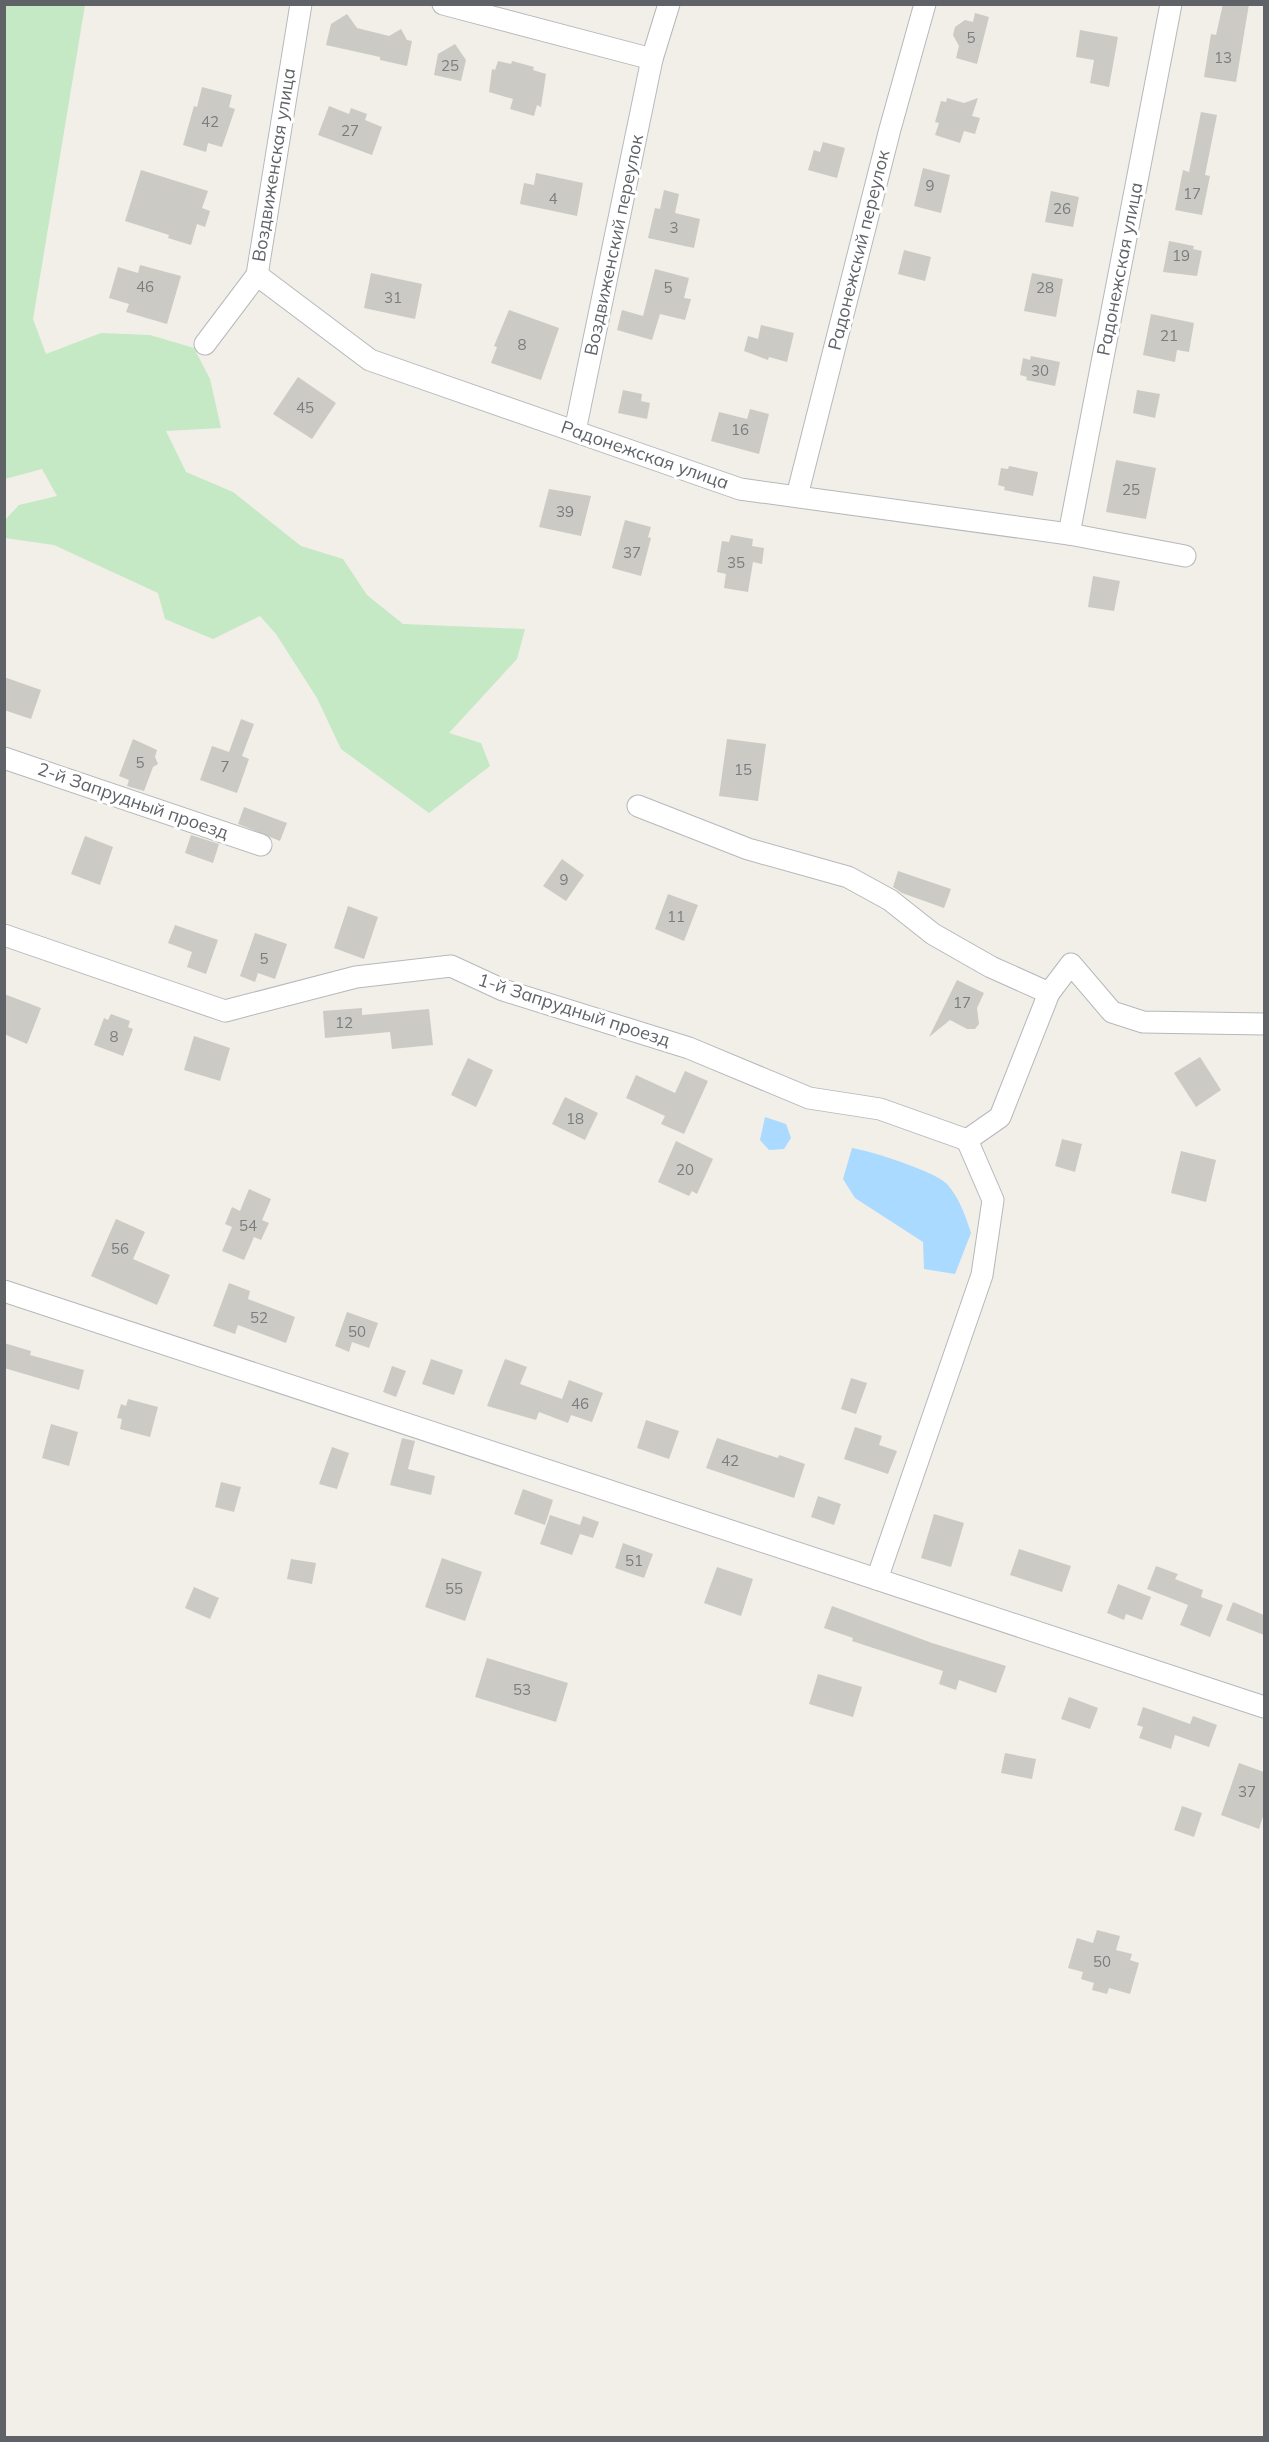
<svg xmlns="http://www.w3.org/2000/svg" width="1269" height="2442" font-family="Mulish,sans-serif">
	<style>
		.green { fill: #c5e8c5 }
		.water { fill: #aadaff }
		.building { fill: #cccac5 }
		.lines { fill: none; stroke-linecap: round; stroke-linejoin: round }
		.minor-casing { stroke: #b5b8bc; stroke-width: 23 }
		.minor { stroke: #fff; stroke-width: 21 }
		.labels { text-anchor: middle; stroke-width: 6; stroke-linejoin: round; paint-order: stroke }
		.number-label { font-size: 15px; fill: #7a7d7f }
		.street-label { font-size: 18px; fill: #5f6368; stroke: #fff }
	</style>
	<rect width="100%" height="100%" fill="#f1efe8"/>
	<!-- green -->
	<polygon class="green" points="5,4 85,5 33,319 46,354 101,333 150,335 194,348 210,379 221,428 166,431 186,472 233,492 301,546 343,559 367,595 403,624 525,629 517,659 449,733 481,743 490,766 429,813 341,749 317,698 276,634 260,616 213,639 165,619 158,593 54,545 5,538 5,520 19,505 57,496 42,469 5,479"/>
	<!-- water -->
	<g class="water">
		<polygon points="765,1117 786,1124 791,1138 784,1149 769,1150 760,1140"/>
		<path d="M852 1148C871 1151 934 1171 947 1184 960 1199 965 1215 971 1233L955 1274 924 1269 923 1242 855 1198 843 1179Z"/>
	</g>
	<!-- building -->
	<g class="building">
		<polygon points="1223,4 1249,4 1236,82 1204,77 1211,34 1216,35"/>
		<polygon points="975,13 989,17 977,64 956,58 959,46 953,35 955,27 965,20 973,22"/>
		<polygon points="347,14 357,28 389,36 401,29 407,40 412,41 407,66 380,60 380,57 326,45 331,24"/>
		<polygon points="1080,30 1118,37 1109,87 1090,83 1094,60 1076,57"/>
		<polygon points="455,44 466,60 461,81 434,75 438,54"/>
		<polygon points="498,61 511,64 512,61 534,67 533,70 546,74 541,107 537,105 534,116 510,109 513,99 489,92 492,69 495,70"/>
		<polygon points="202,87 232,95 229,107 235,109 222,147 208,143 206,152 183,145 194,106 197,107"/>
		<polygon points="947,98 964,103 978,98 972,116 980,118 975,134 964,131 960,143 935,135 939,123 935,122 941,101 946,102"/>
		<polygon points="329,106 349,114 351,108 367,114 365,120 382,127 372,155 318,135"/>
		<polygon points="1201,112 1217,115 1205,175 1210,176 1202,215 1175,210 1183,170 1189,172"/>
		<polygon points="823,142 845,148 837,178 808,170 814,150 820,152"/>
		<polygon points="923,168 950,175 941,213 914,206"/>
		<polygon points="141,170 208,191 202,208 210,211 205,227 197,224 191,245 168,238 169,235 125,221"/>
		<polygon points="536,173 583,183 577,216 520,204 524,183 534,185"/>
		<polygon points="664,190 679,194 675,213 700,219 694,248 648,238 655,208 660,209"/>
		<polygon points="1051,191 1079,197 1073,227 1045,222"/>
		<polygon points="1169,241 1194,246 1193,249 1202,251 1197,276 1163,272"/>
		<polygon points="904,250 931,257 925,281 898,274"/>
		<polygon points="140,265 181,276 167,324 126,312 129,304 109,298 118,267 138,273"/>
		<polygon points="655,269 689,278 684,298 691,299 685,320 660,314 652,340 617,330 622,310 643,316"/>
		<polygon points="371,273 422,284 415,319 364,308"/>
		<polygon points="1032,273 1063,279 1056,317 1024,311"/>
		<polygon points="509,310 559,328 541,380 491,363 497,347 494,346"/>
		<polygon points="1151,314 1194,323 1189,352 1177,350 1175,362 1143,355"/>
		<polygon points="761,325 794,333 787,362 769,357 768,360 744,351 748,336 758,339"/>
		<polygon points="1031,356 1060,362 1055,386 1026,380 1027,377 1020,375 1023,358 1030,360"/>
		<polygon points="298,377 336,403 312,439 273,414"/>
		<polygon points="623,390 642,394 641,401 650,403 647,419 618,413"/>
		<polygon points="1137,390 1160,394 1155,418 1133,413"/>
		<polygon points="750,409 769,414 759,454 711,441 719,412 747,419"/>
		<polygon points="1116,460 1156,468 1146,519 1106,512"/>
		<polygon points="1009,466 1038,472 1033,496 1004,490 1005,487 998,485 1001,468 1008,469"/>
		<polygon points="549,489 591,496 581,536 539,527"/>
		<polygon points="625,520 651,527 648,537 651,538 641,576 612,568"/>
		<polygon points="731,535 753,539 752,546 764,548 762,564 753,562 748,592 724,588 726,574 717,572 722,541 729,542"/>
		<polygon points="1093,576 1120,581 1114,611 1088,607"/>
		<polygon points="4,677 41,690 31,719 4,710"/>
		<polygon points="241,719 254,724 242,756 249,759 237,793 200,780 212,746 229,752"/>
		<polygon points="133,739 157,750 155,757 158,764 153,767 144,791 127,786 129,780 119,776"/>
		<polygon points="727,739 766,744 758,801 719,796"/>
		<polygon points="244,807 287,823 280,841 238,824"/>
		<polygon points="191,835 219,844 213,863 185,853"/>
		<polygon points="85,836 113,847 100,885 71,874"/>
		<polygon points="562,859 584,875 566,901 543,886"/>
		<polygon points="898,871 951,889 944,908 902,893 893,887"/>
		<polygon points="668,894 698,905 684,941 655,929"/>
		<polygon points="348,906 378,917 364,959 334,948"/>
		<polygon points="175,925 218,940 206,974 187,967 192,952 168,943"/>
		<polygon points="255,933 287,944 275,979 258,973 255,982 240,976"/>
		<polygon points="957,980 984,993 977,1008 979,1024 975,1029 967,1029 950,1020 929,1037"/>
		<polygon points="4,994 41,1008 27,1044 4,1034"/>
		<polygon points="362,1008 362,1015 429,1009 433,1045 392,1049 390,1032 325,1038 323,1011"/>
		<polygon points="111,1014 130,1021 128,1027 133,1029 123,1056 94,1045 104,1018 108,1020"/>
		<polygon points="194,1036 230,1048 220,1081 184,1070"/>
		<polygon points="1200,1057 1221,1090 1196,1107 1174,1073"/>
		<polygon points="468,1058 493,1070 476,1107 451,1095"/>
		<polygon points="685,1071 708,1081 684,1134 661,1124 665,1116 626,1098 636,1075 675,1093"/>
		<polygon points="565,1097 598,1113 585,1140 552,1124"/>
		<polygon points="1062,1139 1082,1144 1075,1172 1055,1166"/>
		<polygon points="676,1141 713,1159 697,1194 692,1191 689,1196 658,1182"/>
		<polygon points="1181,1151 1216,1160 1206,1202 1171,1193"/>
		<polygon points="249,1189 271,1199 262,1220 269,1223 261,1240 254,1237 244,1260 222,1251 232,1227 225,1224 232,1207 240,1211"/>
		<polygon points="116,1219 145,1232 133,1259 170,1275 157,1305 91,1276"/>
		<polygon points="229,1283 250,1291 248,1299 295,1317 286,1343 238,1325 235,1334 213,1326"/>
		<polygon points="347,1312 378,1323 369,1348 352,1342 349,1352 335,1346"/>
		<polygon points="4,1343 31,1351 30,1355 84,1370 79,1390 4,1368"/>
		<polygon points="431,1359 463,1370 454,1395 422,1384"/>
		<polygon points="505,1359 527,1367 520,1384 562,1399 569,1380 603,1393 592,1422 571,1415 568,1423 539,1412 536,1420 487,1406"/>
		<polygon points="392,1366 406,1371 396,1397 383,1392"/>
		<polygon points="851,1378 867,1383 856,1414 841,1409"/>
		<polygon points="128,1399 158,1407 150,1437 120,1429 122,1419 117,1418 121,1404 126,1406"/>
		<polygon points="646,1420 679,1431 669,1459 637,1448"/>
		<polygon points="51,1424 78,1432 69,1466 42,1458"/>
		<polygon points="855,1427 882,1436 879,1445 897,1451 888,1474 844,1459"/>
		<polygon points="402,1438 415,1441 408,1469 435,1476 431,1495 390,1485"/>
		<polygon points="717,1438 778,1458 779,1455 805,1464 794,1498 706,1468"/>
		<polygon points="332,1447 349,1453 337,1489 319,1484"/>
		<polygon points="221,1482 241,1487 234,1512 215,1507"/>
		<polygon points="523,1489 553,1500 545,1525 514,1514"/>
		<polygon points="818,1496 841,1504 834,1525 811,1517"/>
		<polygon points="934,1514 964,1523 951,1567 921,1558"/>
		<polygon points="550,1515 580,1525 583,1516 599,1522 593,1538 580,1534 572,1555 540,1544"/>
		<polygon points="623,1543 653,1554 644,1578 615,1568"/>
		<polygon points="1019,1549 1071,1566 1062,1592 1010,1575"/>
		<polygon points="442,1558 482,1572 465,1621 425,1607"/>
		<polygon points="291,1559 316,1563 312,1584 287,1579"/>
		<polygon points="1156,1566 1178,1574 1175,1579 1203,1590 1201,1597 1223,1605 1210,1637 1180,1625 1188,1605 1147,1589"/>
		<polygon points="717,1567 753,1579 741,1616 704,1603"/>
		<polygon points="1118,1584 1151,1597 1142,1620 1126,1614 1124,1620 1107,1613"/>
		<polygon points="194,1587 219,1598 210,1619 185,1608"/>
		<polygon points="1233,1602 1264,1615 1264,1635 1226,1620"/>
		<polygon points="832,1606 932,1643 1006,1666 996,1693 959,1680 956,1690 939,1684 943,1671 852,1641 853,1638 824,1628"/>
		<polygon points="487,1658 568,1683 556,1722 475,1697"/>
		<polygon points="818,1674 862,1687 853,1717 809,1704"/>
		<polygon points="1069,1697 1098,1708 1090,1729 1061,1719"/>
		<polygon points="1143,1707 1190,1724 1193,1716 1217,1725 1209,1747 1175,1735 1171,1749 1139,1738 1143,1727 1137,1725"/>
		<polygon points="1005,1753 1036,1759 1032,1779 1001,1773"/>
		<polygon points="1239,1763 1264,1772 1264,1813 1259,1829 1221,1815"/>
		<polygon points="1182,1806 1202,1813 1194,1837 1174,1830"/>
		<polygon points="1097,1930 1120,1936 1116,1950 1132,1954 1130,1960 1139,1963 1130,1994 1109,1988 1107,1994 1092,1990 1094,1983 1081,1979 1083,1972 1068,1968 1077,1938 1093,1943"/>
	</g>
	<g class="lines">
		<!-- minor casing -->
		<g class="minor-casing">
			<g id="minor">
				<polyline points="443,4 652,59"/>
				<polyline points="257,275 370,360 740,489 1069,534 1185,556"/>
				<polyline points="205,344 257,275 301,4"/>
				<polyline points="575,431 652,59 669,4"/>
				<polyline points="797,496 890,129 925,4"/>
				<polyline points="1069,534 1171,4"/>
				<polyline points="4,758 261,845"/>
				<polyline points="638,806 748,849 848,877 890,900 933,934 991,967 1049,993"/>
				<polyline points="4,935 225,1011 356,977 451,966 503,990 689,1048 809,1098 880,1109 967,1140"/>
				<polyline points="967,1140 1000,1117 1049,993 1071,964 1112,1012 1143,1022 1264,1024"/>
				<polyline points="4,1291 1264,1707"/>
				<polyline points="877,1579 982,1275 993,1200 967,1140"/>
			</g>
		</g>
		<!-- minor -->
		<use href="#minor" class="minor"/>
	</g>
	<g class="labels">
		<!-- number labels -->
		<g class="number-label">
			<text x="971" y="43">5</text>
			<text x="1223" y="63">13</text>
			<text x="450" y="71">25</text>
			<text x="210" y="127">42</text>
			<text x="350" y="136">27</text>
			<text x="930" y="191">9</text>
			<text x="1192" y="199">17</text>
			<text x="553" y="204">4</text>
			<text x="1062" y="214">26</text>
			<text x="674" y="233">3</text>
			<text x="1181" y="261">19</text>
			<text x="145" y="292">46</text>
			<text x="668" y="293">5</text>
			<text x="1045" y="293">28</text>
			<text x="393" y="303">31</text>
			<text x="1169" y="341">21</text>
			<text x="522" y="350">8</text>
			<text x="1040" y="376">30</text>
			<text x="305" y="413">45</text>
			<text x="740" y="435">16</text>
			<text x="1131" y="495">25</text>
			<text x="565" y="517">39</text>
			<text x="632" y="558">37</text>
			<text x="736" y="568">35</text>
			<text x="140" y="768">5</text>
			<text x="225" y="772">7</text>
			<text x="743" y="775">15</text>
			<text x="564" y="885">9</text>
			<text x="676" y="922">11</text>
			<text x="264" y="964">5</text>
			<text x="962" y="1008">17</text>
			<text x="344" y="1028">12</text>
			<text x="114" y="1042">8</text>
			<text x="575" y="1124">18</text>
			<text x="685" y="1175">20</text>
			<text x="248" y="1231">54</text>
			<text x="120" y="1254">56</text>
			<text x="259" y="1323">52</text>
			<text x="357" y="1337">50</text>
			<text x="580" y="1409">46</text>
			<text x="730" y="1466">42</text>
			<text x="634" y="1566">51</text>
			<text x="454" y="1594">55</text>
			<text x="522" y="1695">53</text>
			<text x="1247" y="1797">37</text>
			<text x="1102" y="1967">50</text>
		</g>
		<!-- street labels -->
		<g class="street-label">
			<text transform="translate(274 165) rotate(-81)" y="6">Воздвиженская улица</text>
			<text transform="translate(614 245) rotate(-78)" y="6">Воздвиженский переулок</text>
			<text transform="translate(859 250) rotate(-76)" y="6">Радонежский переулок</text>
			<text transform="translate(1120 269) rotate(-79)" y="6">Радонежская улица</text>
			<text transform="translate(645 455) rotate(19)" y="6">Радонежская улица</text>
			<text transform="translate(133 801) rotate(19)" y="6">2-й Запрудный проезд</text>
			<text transform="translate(574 1010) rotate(18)" y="6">1-й Запрудный проезд</text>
		</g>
	</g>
	<!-- border -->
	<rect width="1269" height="2442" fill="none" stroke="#5f6368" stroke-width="12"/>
</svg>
